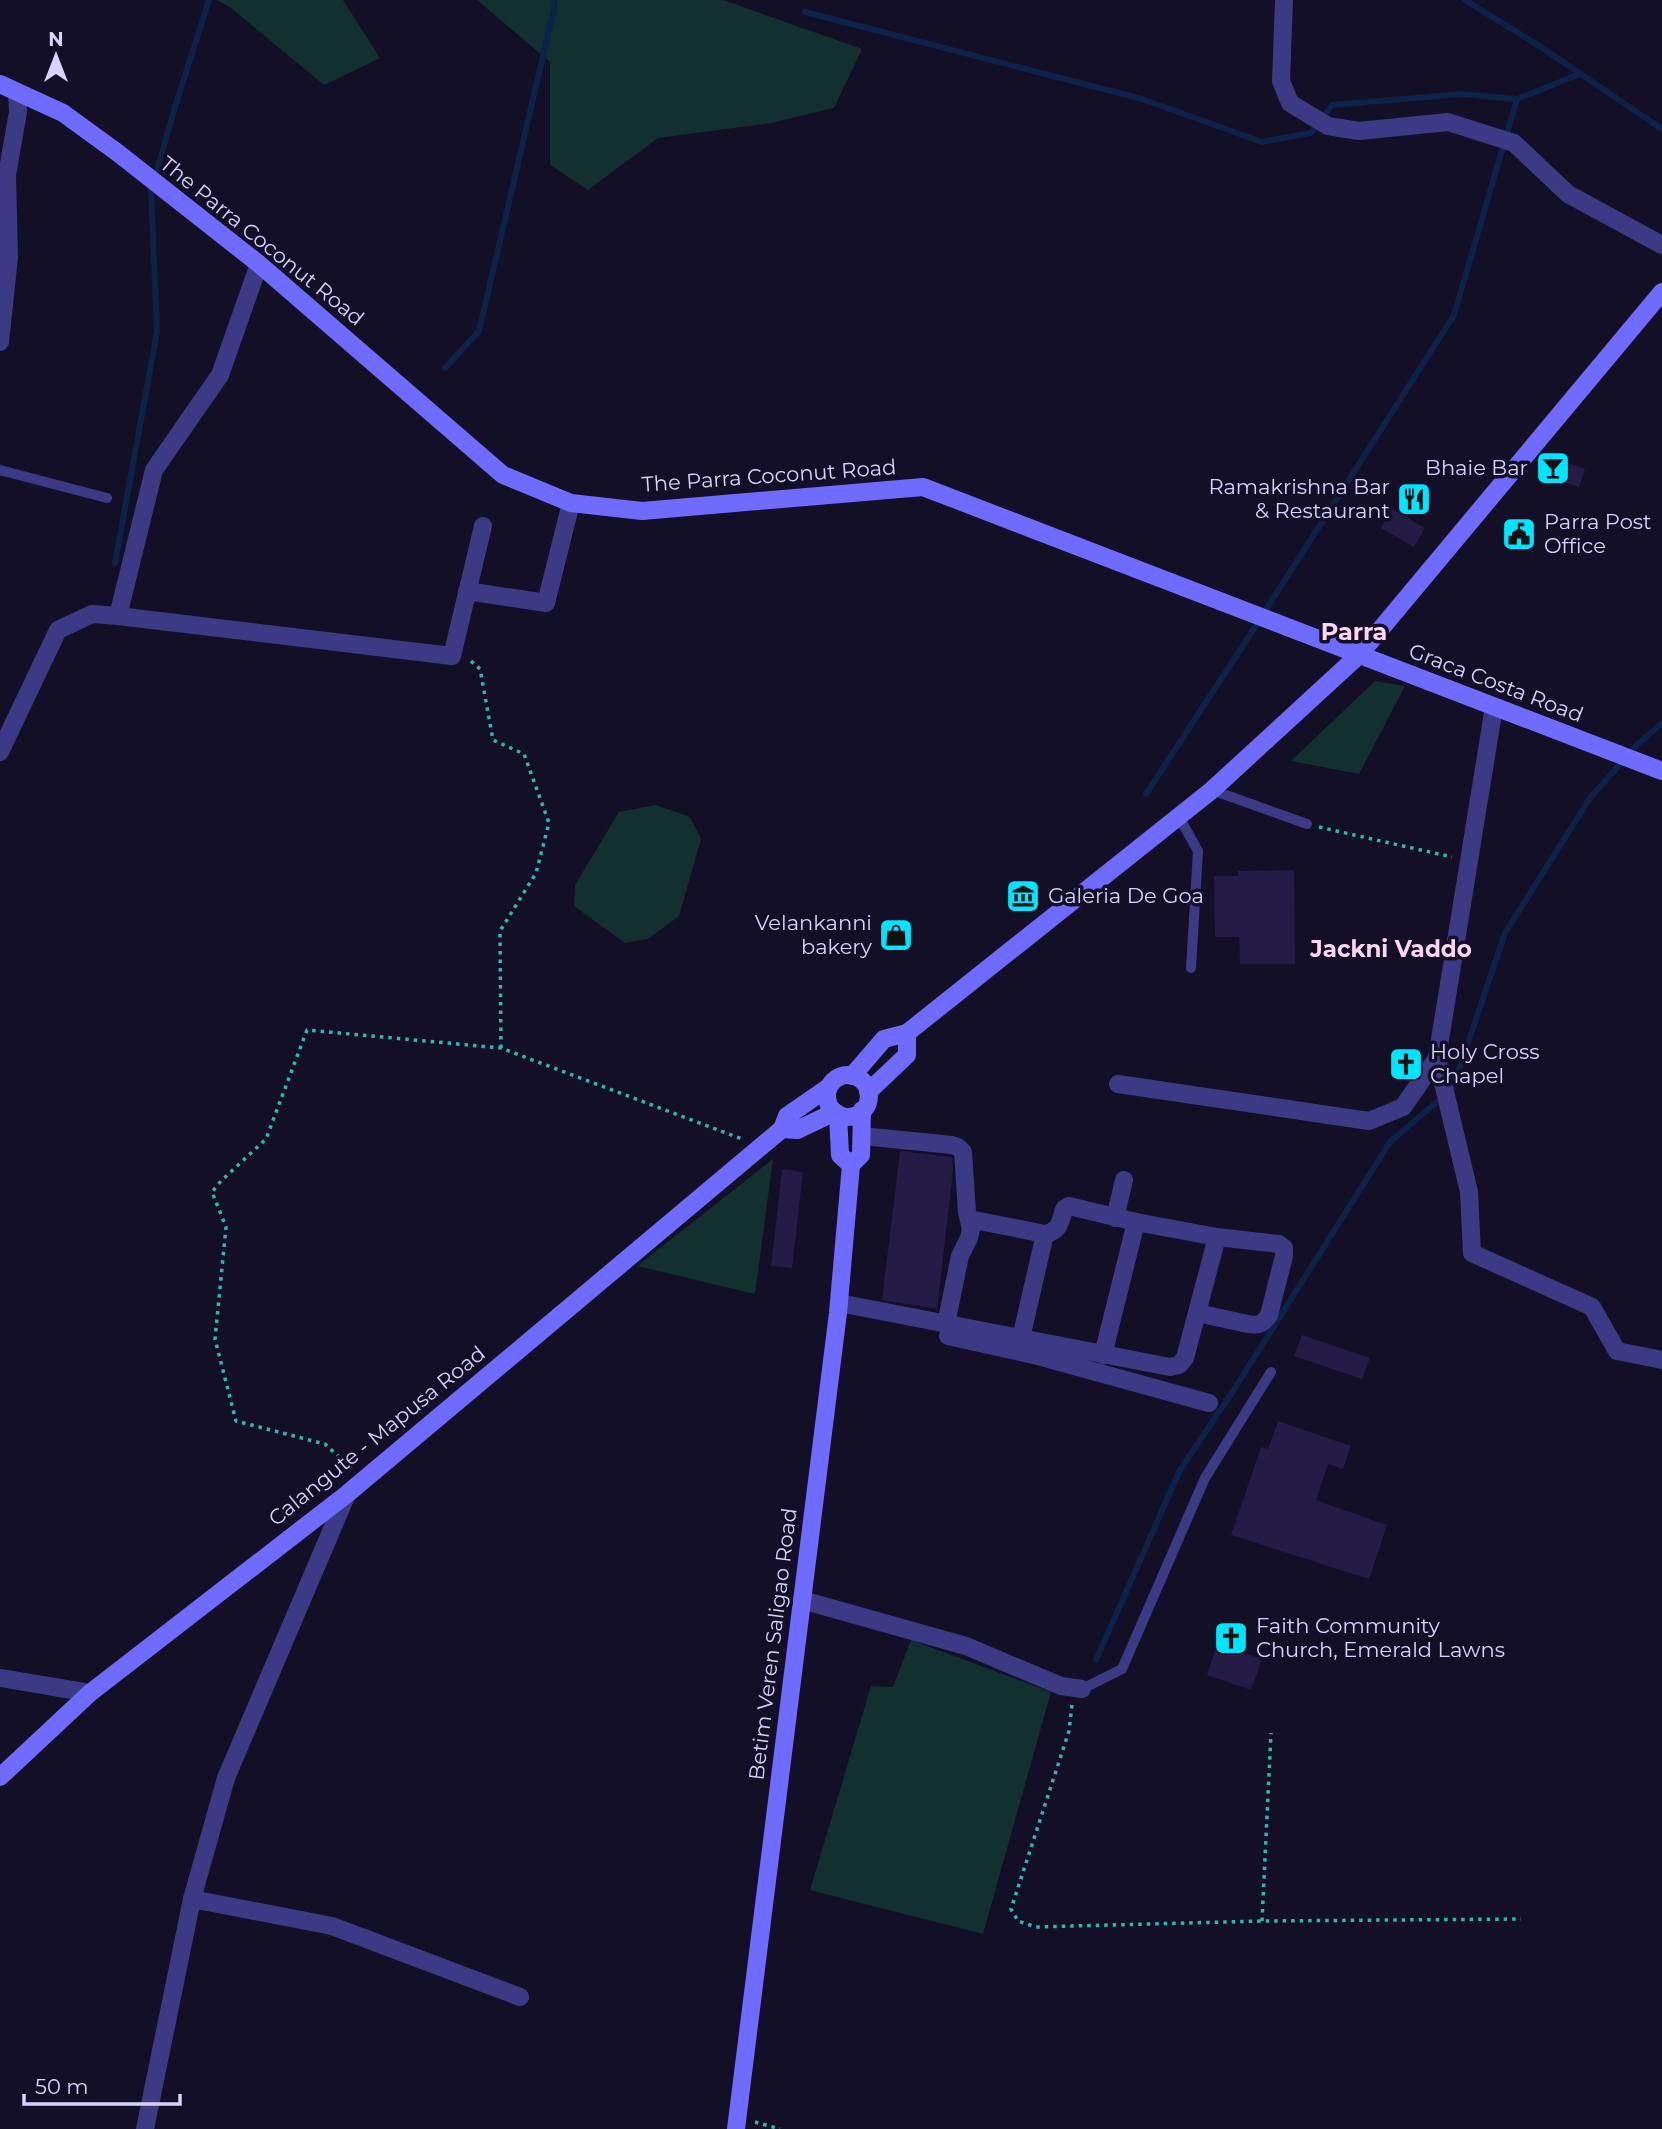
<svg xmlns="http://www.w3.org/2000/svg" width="1662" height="2129" font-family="Montserrat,sans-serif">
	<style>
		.green { fill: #12302f }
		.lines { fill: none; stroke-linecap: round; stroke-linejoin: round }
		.stream { stroke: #0c2248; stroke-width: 6 }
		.building { fill: #241b47 }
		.path { stroke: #2fb8b0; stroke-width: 3.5; stroke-dasharray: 3.5 5; stroke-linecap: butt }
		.lane { stroke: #3d3a85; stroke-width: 10 }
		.street { stroke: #3d3a85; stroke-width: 18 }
		.secondary { stroke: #6f6bff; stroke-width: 18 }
		.labels { text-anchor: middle; stroke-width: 7; stroke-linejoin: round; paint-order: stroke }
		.street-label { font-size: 21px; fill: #d9d4ff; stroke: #130f26 }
		.poi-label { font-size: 21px; fill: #d9d4ff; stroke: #130f26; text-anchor: start }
		.neighbourhood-label { font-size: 23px; font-weight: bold; fill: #ffd6f0; stroke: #130f26 }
		.quarter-label { font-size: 24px; font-weight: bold; fill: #ffd6f0; stroke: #130f26 }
	</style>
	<rect width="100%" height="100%" fill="#130f26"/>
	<!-- green -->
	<g class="green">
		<polygon points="217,0 343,0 380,58 324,85 231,8"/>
		<polygon points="477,0 723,0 862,49 834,108 771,123 658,138 588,190 550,165 550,62"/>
		<polygon points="1375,681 1405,686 1359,774 1291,761"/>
		<polygon points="656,805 690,817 701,839 679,916 648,939 625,943 574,906 575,885 619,812"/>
		<polygon points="773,1159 755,1294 637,1266"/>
		<polygon points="911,1640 1051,1692 983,1934 810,1890 871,1686 893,1687"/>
	</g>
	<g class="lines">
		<!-- stream -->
		<g class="stream">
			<polyline points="1465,0 1541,47 1662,129"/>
			<polyline points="805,12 1142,99 1262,142 1311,133 1332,105 1461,94 1517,99 1580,74"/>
			<polyline points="445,368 479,331 554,9 554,0"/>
			<polyline points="115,563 157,332 151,191 175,107 209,0"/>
			<polyline points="1146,794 1246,641 1454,315 1517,99"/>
			<polyline points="1096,1660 1180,1470 1235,1388 1390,1142 1453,1088 1505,933 1590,798 1638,744 1662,723"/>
		</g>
	</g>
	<!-- building -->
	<g class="building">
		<polygon points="1554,458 1585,469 1579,487 1548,477"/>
		<polygon points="1392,509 1425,528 1414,547 1381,528"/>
		<polygon points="1294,870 1295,964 1240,964 1239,937 1215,937 1214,876 1238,876 1238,871"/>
		<polygon points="1398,1050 1419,1054 1416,1068 1410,1078 1393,1075"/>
		<polygon points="900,1151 952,1157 953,1172 937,1309 882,1300"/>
		<polygon points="782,1169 803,1172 792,1268 771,1266"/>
		<polygon points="1302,1335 1370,1358 1362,1379 1294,1356"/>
		<polygon points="1278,1421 1351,1446 1343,1469 1328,1464 1316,1500 1387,1525 1369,1579 1231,1535 1261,1447 1268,1449"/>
		<polygon points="1217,1644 1262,1659 1251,1690 1207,1675"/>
	</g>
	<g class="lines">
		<!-- path -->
		<g class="path">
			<polyline points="471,661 480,669 493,740 524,754 549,823 536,873 500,931 501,1048"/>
			<polyline points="1319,827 1452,857"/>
			<polyline points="352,1469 325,1444 236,1421 215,1339 226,1227 212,1192 221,1181 266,1139 307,1030 501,1048 742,1139"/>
			<polyline points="1072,1705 1069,1731 1011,1909 1018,1921 1036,1927 1262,1921 1521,1919"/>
			<polyline points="1262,1921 1271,1733"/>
			<polyline points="755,2122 780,2129"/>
		</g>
		<!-- lane -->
		<g class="lane">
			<polyline points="0,470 107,498"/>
			<polyline points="1212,790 1307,824"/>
			<polyline points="1179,817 1198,851 1191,968"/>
			<polyline points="1082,1689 1122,1669 1205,1478 1271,1372"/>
		</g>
		<!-- street -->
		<g class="street">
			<polyline points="1284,0 1281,81 1290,103 1328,126 1359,131 1448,122 1514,143 1568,194 1662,245"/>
			<polyline points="0,342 9,257 7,175 18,112 17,93"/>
			<polyline points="467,591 546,603 571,503"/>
			<polyline points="118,616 154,470 220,375 259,264"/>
			<polyline points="1494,707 1437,1058 1469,1192 1472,1253 1592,1307 1617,1351 1662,1360"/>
			<polyline points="0,752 58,630 92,614 118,616 452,656 483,526"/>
			<polyline points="1118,1084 1369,1121 1403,1107 1437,1058"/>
			<polyline points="862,1136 952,1145 958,1147 963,1152 967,1212 971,1229 969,1238 960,1256 946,1324"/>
			<polyline points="1115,1218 1124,1180"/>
			<polyline points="969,1219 1045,1234 1021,1338"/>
			<path d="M1045 1234C1060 1231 1060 1222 1064 1209L1069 1206 1136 1222 1217 1237 1279 1244 1284 1248V1256L1269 1315C1263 1324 1259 1326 1248 1324L1197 1313"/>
			<polyline points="839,1303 1170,1367 1179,1365 1185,1358 1217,1237"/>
			<polyline points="948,1336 1038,1356 1209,1403"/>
			<polyline points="1103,1355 1136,1222"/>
			<polyline points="802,1600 966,1646 1061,1686 1082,1689"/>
			<polyline points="0,1678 90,1693"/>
			<polyline points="192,1899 332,1926 520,1997"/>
			<polyline points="145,2129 192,1899 226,1778 347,1494"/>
		</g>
		<!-- secondary -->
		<g class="secondary">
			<polyline points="0,84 63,113 118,153 259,264 503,475 571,503 642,511 923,487 1662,771"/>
			<polyline points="907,1033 1212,790 1359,655 1662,292"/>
			<circle cx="848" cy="1096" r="21"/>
			<polyline points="852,1076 884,1039 907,1033 907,1055 868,1092"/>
			<polyline points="829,1087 787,1116 782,1129 797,1130 835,1112"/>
			<polyline points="838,1114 840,1155 851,1165 861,1155 862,1110"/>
			<polyline points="0,1777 90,1693 347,1494 782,1129"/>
			<polyline points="736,2129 838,1313 851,1165"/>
		</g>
	</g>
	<!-- icons -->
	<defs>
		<g id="bar-square" transform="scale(1.75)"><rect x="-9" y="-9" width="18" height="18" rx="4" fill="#00e5ff" stroke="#130f26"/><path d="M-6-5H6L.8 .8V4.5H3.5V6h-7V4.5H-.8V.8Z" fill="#111"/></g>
		<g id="restaurant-square" transform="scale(1.75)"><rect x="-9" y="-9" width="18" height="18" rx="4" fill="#00e5ff" stroke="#130f26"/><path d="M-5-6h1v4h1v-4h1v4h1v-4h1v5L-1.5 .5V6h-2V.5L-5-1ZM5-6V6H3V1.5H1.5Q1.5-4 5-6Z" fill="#111"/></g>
		<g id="civic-square" transform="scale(1.75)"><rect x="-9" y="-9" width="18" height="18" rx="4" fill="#00e5ff" stroke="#130f26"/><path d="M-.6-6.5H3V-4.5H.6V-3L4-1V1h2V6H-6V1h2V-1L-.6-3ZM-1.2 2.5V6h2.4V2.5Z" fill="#111"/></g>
		<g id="museum-square" transform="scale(1.75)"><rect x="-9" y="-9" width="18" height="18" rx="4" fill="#00e5ff" stroke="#130f26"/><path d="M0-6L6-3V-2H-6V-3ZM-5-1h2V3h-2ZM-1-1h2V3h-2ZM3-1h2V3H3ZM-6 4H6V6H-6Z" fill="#111"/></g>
		<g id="shop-square" transform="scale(1.75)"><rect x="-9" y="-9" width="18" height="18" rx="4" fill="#00e5ff" stroke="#130f26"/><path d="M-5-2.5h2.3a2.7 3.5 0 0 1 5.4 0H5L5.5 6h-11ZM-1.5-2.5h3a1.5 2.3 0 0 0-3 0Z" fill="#111"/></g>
		<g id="church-square" transform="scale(1.75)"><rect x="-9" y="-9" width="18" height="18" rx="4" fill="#00e5ff" stroke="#130f26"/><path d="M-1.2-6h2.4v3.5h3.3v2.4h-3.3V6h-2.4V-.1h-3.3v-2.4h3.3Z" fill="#111"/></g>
	</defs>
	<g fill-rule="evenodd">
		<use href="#bar-square" x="1553" y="468"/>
		<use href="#restaurant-square" x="1414" y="499"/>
		<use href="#civic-square" x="1519" y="534"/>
		<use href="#museum-square" x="1023" y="896"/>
		<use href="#shop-square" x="896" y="935"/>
		<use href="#church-square" x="1406" y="1064"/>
		<use href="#church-square" x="1231" y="1638"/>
	</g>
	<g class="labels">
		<!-- street labels -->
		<g class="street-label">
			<text transform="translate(262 241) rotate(39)" y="7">The Parra Coconut Road</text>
			<text transform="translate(769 476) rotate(-4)" y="7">The Parra Coconut Road</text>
			<text transform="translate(1496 683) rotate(21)" y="7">Graca Costa Road</text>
			<text transform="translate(377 1436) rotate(-39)" y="7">Calangute - Mapusa Road</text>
			<text transform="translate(773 1644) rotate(-83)" y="7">Betim Veren Saligao Road</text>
		</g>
		<!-- poi labels -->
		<g class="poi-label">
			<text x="1528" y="475" text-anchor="end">Bhaie Bar</text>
			<text x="1390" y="494" text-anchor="end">Ramakrishna Bar<tspan x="1390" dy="24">&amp; Restaurant</tspan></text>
			<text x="1544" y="529">Parra Post<tspan x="1544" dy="24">Office</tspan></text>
			<text x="1048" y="903">Galeria De Goa</text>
			<text x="872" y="930" text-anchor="end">Velankanni<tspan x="872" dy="24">bakery</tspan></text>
			<text x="1430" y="1059">Holy Cross<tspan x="1430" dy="24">Chapel</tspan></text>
			<text x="1256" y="1633">Faith Community<tspan x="1256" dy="24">Church, Emerald Lawns</tspan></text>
		</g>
		<!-- neighbourhood labels -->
		<g class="neighbourhood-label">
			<text x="1391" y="957">Jackni Vaddo</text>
		</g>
		<!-- quarter labels -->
		<g class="quarter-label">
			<text x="1354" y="640">Parra</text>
		</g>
	</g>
	<!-- north arrow -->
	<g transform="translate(56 56)" stroke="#130f26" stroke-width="5" paint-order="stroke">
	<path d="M0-5L12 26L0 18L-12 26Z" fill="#d9d4ff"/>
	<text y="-10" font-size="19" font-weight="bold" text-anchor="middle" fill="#d9d4ff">N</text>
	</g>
	<!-- scale -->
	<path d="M24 2094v10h156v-10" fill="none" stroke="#d9d4ff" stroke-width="3.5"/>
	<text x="35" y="2094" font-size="21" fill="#d9d4ff" stroke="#130f26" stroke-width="5" paint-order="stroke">50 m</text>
</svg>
